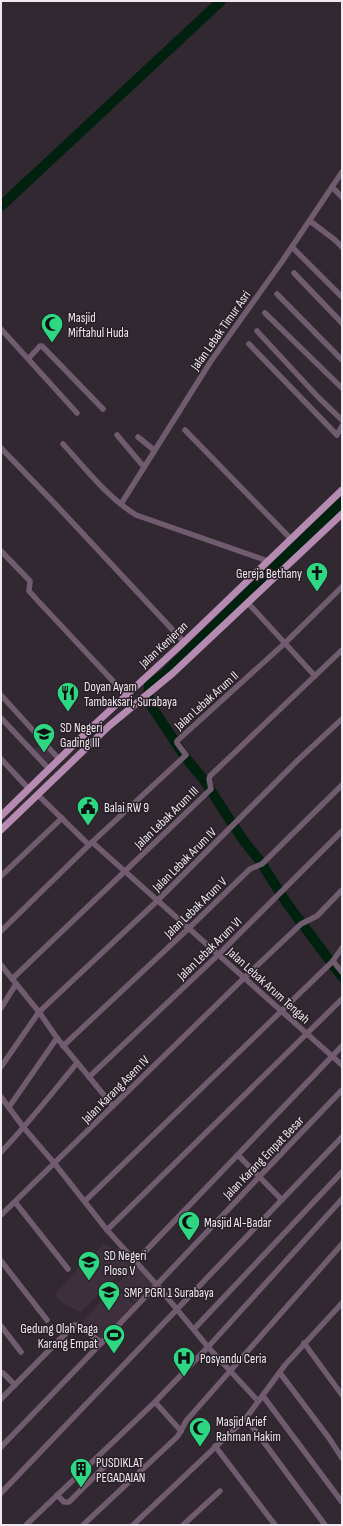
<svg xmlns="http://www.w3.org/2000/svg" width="343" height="1526" font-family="'Sofia Sans Condensed',sans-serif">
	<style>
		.built { fill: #3e2f3c }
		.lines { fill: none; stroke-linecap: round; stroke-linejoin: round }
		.river { stroke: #01210f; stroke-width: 10 }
		.minor { stroke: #715c6f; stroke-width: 5.5 }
		.major { stroke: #b68bb2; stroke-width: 7 }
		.labels { text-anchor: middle; stroke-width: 3; stroke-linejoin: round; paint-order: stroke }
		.poi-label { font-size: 13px; fill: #f0e9ef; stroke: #281f27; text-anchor: start }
		.street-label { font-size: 13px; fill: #f0e9ef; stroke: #281f27 }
	</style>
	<rect width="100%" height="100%" fill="#322831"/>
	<!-- built -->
	<g class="built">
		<polygon points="43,742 55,756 48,763 45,763 33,751"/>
		<polygon points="104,1244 115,1250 119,1248 135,1264 128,1271 124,1269 81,1312 63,1304 55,1295 56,1293 89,1256 91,1257"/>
		<polygon points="135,1265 153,1283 135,1302 116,1285"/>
		<polygon points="115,1286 134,1304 100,1341 82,1322"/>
	</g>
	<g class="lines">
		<!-- river -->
		<g class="river">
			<polyline points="1,206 221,1"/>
			<polyline points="342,502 163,675 149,685 148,701 185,757 204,780 243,840 260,861 286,902 342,977"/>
		</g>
		<!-- minor -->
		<g class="minor">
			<polyline points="332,187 342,197"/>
			<polyline points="310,221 335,240 342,247"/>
			<polyline points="292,247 342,297"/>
			<polyline points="294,273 342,323"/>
			<polyline points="277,294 342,360"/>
			<polyline points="265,313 342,388"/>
			<polyline points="1,329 77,413"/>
			<polyline points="257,331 318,397 342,420"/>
			<polyline points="249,344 337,435 342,426"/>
			<polyline points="29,358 40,346 42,346 103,409"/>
			<polyline points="185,430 291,539"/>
			<polyline points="117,435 144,467"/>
			<polyline points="138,437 154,450"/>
			<path d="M63 444C85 468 107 497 136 515L268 561"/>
			<polyline points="1,448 58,507 184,642"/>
			<polyline points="121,504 211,361 281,263 342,172"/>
			<polyline points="1,551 30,581 29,591 39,602 126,695"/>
			<polyline points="248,603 315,676"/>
			<polyline points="1,695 59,759"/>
			<polyline points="1,718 49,769"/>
			<polyline points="1,759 29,789"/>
			<polyline points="38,795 89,845"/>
			<polyline points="92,842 342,1065"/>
			<polyline points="1,876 62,818"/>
			<polyline points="1,931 89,845 186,755 177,743 177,741 285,643 342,587"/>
			<polyline points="333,961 342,972"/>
			<polyline points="1,965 39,1012 57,1038 113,1106"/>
			<polyline points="12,979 211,789 209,779 210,776 342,650"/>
			<polyline points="1,1008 16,984"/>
			<polyline points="63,1046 189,928 250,869 262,864 342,785"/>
			<polyline points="1,1067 39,1012 155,903 298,760 342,719"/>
			<polyline points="89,1077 219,954 342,831"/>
			<polyline points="1,1097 24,1128 55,1164 107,1230 156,1284 208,1347 258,1401"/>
			<polyline points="9,1107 57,1038"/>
			<path d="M1 1152C28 1124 52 1093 77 1063"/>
			<polyline points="238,1155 282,1200"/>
			<polyline points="85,1201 332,962 342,948"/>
			<polyline points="15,1202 68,1269"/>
			<polyline points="1,1215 244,978 301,924 317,916 342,890"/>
			<polyline points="107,1230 342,999"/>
			<polyline points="1,1261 47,1320"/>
			<polyline points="136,1261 342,1046"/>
			<polyline points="1,1326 21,1352"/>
			<polyline points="194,1329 342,1172"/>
			<polyline points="304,1343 342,1395"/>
			<polyline points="3,1373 15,1385"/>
			<polyline points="280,1373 329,1438 342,1458"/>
			<polyline points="263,1396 342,1502"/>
			<polyline points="1,1399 74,1325 77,1325 102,1343"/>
			<polyline points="155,1402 181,1431"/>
			<polyline points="246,1418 325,1525"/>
			<polyline points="215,1446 275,1525"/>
			<path d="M1 1447C116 1329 228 1209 342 1090"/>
			<polyline points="1,1493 342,1137"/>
			<polyline points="57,1495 64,1502 69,1502 111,1460"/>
			<polyline points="26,1525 155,1402 208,1347 342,1199"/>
			<polyline points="83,1525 177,1437 181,1431 186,1421 342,1244"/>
			<polyline points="133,1525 246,1418 285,1365 342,1303"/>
			<polyline points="183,1525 220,1491"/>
		</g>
		<!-- major -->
		<g class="major">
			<polyline points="1,816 94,725 184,642 342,490"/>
			<polyline points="1,830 109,726 173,673 342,514"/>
		</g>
	</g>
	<!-- icons -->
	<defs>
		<g id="mosque-pin" transform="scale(1.15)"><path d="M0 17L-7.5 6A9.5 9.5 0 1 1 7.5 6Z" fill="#2ed883" stroke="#281f27"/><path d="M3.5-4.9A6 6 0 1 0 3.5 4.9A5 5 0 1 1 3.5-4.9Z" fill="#111"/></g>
		<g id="church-pin" transform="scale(1.15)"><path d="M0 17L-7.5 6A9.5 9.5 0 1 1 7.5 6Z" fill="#2ed883" stroke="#281f27"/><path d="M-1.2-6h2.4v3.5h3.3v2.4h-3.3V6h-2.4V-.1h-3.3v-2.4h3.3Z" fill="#111"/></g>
		<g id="restaurant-pin" transform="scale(1.15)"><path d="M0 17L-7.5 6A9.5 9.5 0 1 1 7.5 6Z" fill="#2ed883" stroke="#281f27"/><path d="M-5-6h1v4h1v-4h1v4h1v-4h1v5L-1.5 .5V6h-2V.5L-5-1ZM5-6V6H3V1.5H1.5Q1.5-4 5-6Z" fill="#111"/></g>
		<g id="school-pin" transform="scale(1.15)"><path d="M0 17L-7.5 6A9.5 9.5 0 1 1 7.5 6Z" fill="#2ed883" stroke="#281f27"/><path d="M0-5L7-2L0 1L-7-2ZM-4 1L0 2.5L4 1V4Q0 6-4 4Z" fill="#111"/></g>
		<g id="civic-pin" transform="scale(1.15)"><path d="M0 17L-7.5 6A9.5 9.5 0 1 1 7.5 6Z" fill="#2ed883" stroke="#281f27"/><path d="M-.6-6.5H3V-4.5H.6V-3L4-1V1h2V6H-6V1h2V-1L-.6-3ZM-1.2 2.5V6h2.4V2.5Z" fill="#111"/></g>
		<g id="stadium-pin" transform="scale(1.15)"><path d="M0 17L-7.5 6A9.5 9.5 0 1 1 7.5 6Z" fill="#2ed883" stroke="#281f27"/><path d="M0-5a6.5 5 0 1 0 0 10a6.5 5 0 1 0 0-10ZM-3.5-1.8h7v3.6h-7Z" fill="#111"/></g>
		<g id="hospital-pin" transform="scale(1.15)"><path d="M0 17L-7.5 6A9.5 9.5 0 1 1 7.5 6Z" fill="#2ed883" stroke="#281f27"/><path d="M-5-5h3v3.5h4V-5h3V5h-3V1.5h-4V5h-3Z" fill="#111"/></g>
		<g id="building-pin" transform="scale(1.15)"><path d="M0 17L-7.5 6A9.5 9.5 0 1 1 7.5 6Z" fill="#2ed883" stroke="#281f27"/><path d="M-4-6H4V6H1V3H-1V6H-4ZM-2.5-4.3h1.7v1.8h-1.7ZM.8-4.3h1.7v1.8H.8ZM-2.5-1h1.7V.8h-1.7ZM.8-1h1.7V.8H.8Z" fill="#111"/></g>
	</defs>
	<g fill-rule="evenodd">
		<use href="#mosque-pin" x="52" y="324"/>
		<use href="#church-pin" x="317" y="573"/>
		<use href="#restaurant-pin" x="68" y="693"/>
		<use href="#school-pin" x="44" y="734"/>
		<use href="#civic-pin" x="88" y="807"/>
		<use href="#mosque-pin" x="189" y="1222"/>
		<use href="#school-pin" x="89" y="1262"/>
		<use href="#school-pin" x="109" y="1292"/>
		<use href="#stadium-pin" x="114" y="1335"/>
		<use href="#hospital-pin" x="184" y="1358"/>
		<use href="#mosque-pin" x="200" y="1428"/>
		<use href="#building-pin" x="81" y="1469"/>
	</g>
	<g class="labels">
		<!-- poi labels -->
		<g class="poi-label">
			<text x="68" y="322">Masjid<tspan x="68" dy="15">Miftahul Huda</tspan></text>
			<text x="302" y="578" text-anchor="end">Gereja Bethany</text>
			<text x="84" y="691">Doyan Ayam<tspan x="84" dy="15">Tambaksari, Surabaya</tspan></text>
			<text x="60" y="732">SD Negeri<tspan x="60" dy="15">Gading III</tspan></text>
			<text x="104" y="812">Balai RW 9</text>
			<text x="204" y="1227">Masjid Al-Badar</text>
			<text x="104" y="1260">SD Negeri<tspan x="104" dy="15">Ploso V</tspan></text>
			<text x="124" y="1297">SMP PGRI 1 Surabaya</text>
			<text x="98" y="1333" text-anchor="end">Gedung Olah Raga<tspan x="98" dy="15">Karang Empat</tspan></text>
			<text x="200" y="1363">Posyandu Ceria</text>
			<text x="216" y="1426">Masjid Arief<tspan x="216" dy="15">Rahman Hakim</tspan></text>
			<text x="96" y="1467">PUSDIKLAT<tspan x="96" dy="15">PEGADAIAN</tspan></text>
		</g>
		<!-- street labels -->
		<g class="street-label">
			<text transform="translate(220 330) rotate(-55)" y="5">Jalan Lebak Timur Asri</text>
			<text transform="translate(163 644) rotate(-43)" y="5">Jalan Kenjeran</text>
			<text transform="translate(206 700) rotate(-42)" y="5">Jalan Lebak Arum II</text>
			<text transform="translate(166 817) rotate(-44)" y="5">Jalan Lebak Arum III</text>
			<text transform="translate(184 859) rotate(-45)" y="5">Jalan Lebak Arum IV</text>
			<text transform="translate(195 907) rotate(-44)" y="5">Jalan Lebak Arum V</text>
			<text transform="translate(209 948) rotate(-44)" y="5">Jalan Lebak Arum VI</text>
			<text transform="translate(269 985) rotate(42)" y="5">Jalan Lebak Arum Tengah</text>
			<text transform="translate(115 1089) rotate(-45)" y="5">Jalan Karang Asem IV</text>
			<text transform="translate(263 1157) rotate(-46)" y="5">Jalan Karang Empat Besar</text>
		</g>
	</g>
	<!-- border -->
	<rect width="343" height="1526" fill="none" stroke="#f0e9ef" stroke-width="4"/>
</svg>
